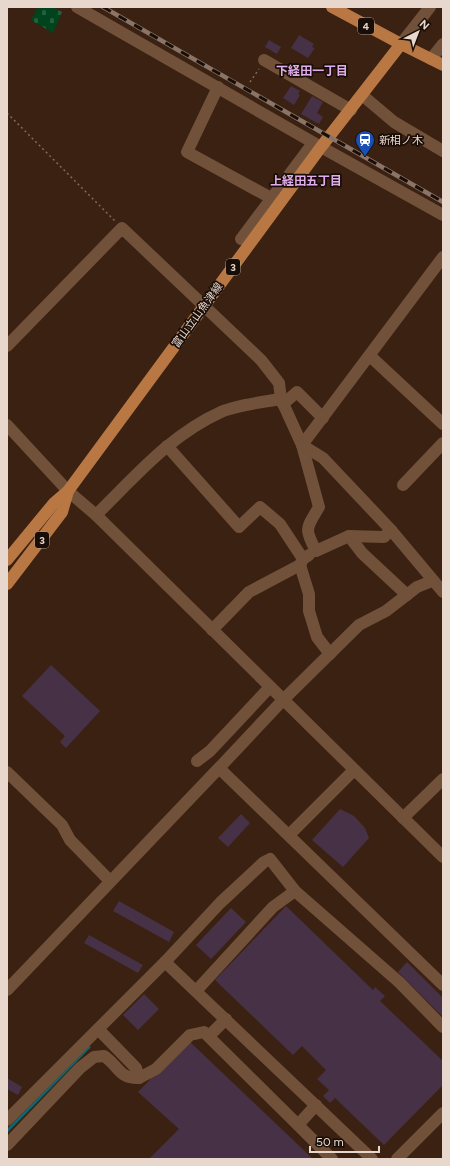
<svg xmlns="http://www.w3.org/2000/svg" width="450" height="1166" font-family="Figtree,'Noto Sans JP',sans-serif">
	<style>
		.cemetery { fill: url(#cemetery-stones) }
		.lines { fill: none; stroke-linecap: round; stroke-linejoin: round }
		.stream { stroke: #10656f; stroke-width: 3 }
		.building { fill: #473147 }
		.path { stroke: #806a5c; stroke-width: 1.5; stroke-dasharray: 2 3; stroke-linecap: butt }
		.minor { stroke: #715139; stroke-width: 12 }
		.major { stroke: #b97843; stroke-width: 12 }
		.rail-casing { stroke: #897467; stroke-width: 4.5 }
		.rail { stroke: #190e07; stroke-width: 3; stroke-dasharray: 9; stroke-linecap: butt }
		.labels { text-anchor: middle; stroke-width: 3.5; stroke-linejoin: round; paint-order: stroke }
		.shield { fill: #190e07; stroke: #aa9b92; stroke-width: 1 }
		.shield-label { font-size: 10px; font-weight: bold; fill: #e8d7cd }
		.poi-label { font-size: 11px; fill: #e8d7cd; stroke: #190e07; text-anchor: start }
		.street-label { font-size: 11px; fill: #e8d7cd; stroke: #190e07 }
		.neighbourhood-label { font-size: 12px; font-weight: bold; fill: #e0ace9; stroke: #190e07 }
	</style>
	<defs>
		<pattern id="cemetery-stones" width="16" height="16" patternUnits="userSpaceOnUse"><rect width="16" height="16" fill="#00441e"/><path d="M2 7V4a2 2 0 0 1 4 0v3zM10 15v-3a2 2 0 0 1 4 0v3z" fill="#255e3e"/></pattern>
	</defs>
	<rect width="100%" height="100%" fill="#3a2111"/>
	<!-- cemetery -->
	<polygon class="cemetery" points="38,7 52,7 62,12 53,33 31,20"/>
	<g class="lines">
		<!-- stream -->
		<polyline class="stream" points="7,1131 89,1047"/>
	</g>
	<!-- building -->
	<g class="building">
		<polygon points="299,35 314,44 312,47 315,48 308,58 291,48"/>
		<polygon points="269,40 281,47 277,54 265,47"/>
		<polygon points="291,86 300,91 298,94 300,95 294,105 283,98"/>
		<polygon points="312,96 323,102 317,113 323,117 319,124 301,114"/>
		<polygon points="51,665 100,711 66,748 60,742 65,736 22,696"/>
		<polygon points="340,809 354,816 365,828 369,838 343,867 312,840"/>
		<polygon points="241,814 250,823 228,847 218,838"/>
		<polygon points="119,901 174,932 169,942 113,911"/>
		<polygon points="286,906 373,990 375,987 385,996 380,1001 443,1061 443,1085 384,1145 335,1098 330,1103 323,1096 329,1090 317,1079 326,1070 302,1046 293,1055 215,980"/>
		<polygon points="231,908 246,922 211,959 196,945"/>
		<polygon points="89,935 143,965 138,973 84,943"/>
		<polygon points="407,962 443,998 443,1017 398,972"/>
		<polygon points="144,994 159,1009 138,1030 123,1015"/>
		<polygon points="188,1040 313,1159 149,1159 179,1129 138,1092"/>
		<polygon points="7,1078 22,1087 18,1095 7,1089"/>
	</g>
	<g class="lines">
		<!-- path -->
		<g class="path">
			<polyline points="250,82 259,69"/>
			<polyline points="7,113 115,221"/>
		</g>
		<!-- minor -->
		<g class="minor">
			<polyline points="77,7 321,147 443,215"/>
			<polyline points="401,44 430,7"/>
			<polyline points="431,59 443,44"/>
			<polyline points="264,60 351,110"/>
			<polyline points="218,87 187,152 271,198"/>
			<polyline points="362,95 394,122 443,151"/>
			<polyline points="241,239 313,143"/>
			<path d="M7 346 122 228 261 360 279 383 281 399 302 445 319 507C306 529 304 528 316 551L349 536 384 537 391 530"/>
			<polyline points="370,356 443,424"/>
			<polyline points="283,404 297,392 323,418"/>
			<polyline points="7,425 68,491 96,515 443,857"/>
			<polyline points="302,445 443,257"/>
			<polyline points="302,445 323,458 391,530 443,592"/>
			<polyline points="167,446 239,527 260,507 280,524 303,559"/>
			<polyline points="403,485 443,443"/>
			<path d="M96 515C135 477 170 435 221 412 236 405 264 402 281 399"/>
			<polyline points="349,536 362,553 407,595"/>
			<polyline points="300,565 309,594 309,611 317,637 330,654"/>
			<polyline points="212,630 249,592 300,565 303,559 309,555"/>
			<polyline points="197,761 210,751 270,687"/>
			<polyline points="219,768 283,700 359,625 386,611 417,587 432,581"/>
			<polyline points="7,772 62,825 70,840 110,881"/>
			<polyline points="403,818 443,779"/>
			<polyline points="290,834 354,770"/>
			<polyline points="165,962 372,1159"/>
			<polyline points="7,990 219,768 443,985"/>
			<polyline points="196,991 273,907 295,891"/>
			<polyline points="209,1036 226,1019"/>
			<polyline points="139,1078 156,1069 190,1035 204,1032 298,1125 316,1105"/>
			<polyline points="7,1120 165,962 220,903 264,862 270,859 295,891 399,982 443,1027"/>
			<polyline points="298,1125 332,1159"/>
			<path d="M7 1145 80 1068 94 1057 104 1056C119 1066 119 1079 139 1078L136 1068 98 1029"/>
			<polyline points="397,1159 443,1113"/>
		</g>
		<!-- major -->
		<g class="major">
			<polyline points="332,7 401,44 443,65"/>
			<polyline points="7,560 54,503 68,491 321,147 401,44"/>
			<polyline points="7,584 62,512 68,491"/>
		</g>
		<!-- rail casing -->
		<g class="rail-casing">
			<polyline id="rail" points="103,7 443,202"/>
		</g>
		<!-- rail -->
		<use href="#rail" class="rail"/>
	</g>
	<!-- icons -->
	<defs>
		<g id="station-pin" transform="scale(1)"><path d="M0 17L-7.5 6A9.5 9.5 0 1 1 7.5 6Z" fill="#1a4fb4" stroke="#190e07"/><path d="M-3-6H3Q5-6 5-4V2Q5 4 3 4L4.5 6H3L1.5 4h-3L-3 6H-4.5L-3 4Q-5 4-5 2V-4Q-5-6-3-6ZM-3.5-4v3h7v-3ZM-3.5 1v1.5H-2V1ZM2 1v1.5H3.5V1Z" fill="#fff"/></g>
	</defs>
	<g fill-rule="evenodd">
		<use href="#station-pin" x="365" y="140"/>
	</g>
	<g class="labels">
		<!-- shield labels -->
		<g class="shield">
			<rect x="358" y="18" width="16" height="16" rx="3"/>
			<rect x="226" y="259" width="14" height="16" rx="3"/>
			<rect x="35" y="532" width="14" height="16" rx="3"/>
		</g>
		<g class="shield-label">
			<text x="366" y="30">4</text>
			<text x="233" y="271">3</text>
			<text x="42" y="544">3</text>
		</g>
		<!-- poi labels -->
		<g class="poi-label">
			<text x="379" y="144">新相ノ木</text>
		</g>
		<!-- street labels -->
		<g class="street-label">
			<text transform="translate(197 315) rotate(-54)" y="4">富山立山魚津線</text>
		</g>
		<!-- neighbourhood labels -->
		<g class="neighbourhood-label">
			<text x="312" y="75">下経田一丁目</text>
			<text x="306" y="185">上経田五丁目</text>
		</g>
	</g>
	<!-- border -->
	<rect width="450" height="1166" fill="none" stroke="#e8d7cd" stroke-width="16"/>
	<!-- north arrow -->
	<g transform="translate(418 32) rotate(42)" stroke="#190e07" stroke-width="3" paint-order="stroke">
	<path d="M0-3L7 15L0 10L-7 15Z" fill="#e8d7cd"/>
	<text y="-6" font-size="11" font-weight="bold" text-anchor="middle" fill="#e8d7cd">N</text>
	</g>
	<!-- scale -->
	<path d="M310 1146v6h69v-6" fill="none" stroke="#e8d7cd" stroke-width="2"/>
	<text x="316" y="1146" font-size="12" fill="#e8d7cd" stroke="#190e07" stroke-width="3" paint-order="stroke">50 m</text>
</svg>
